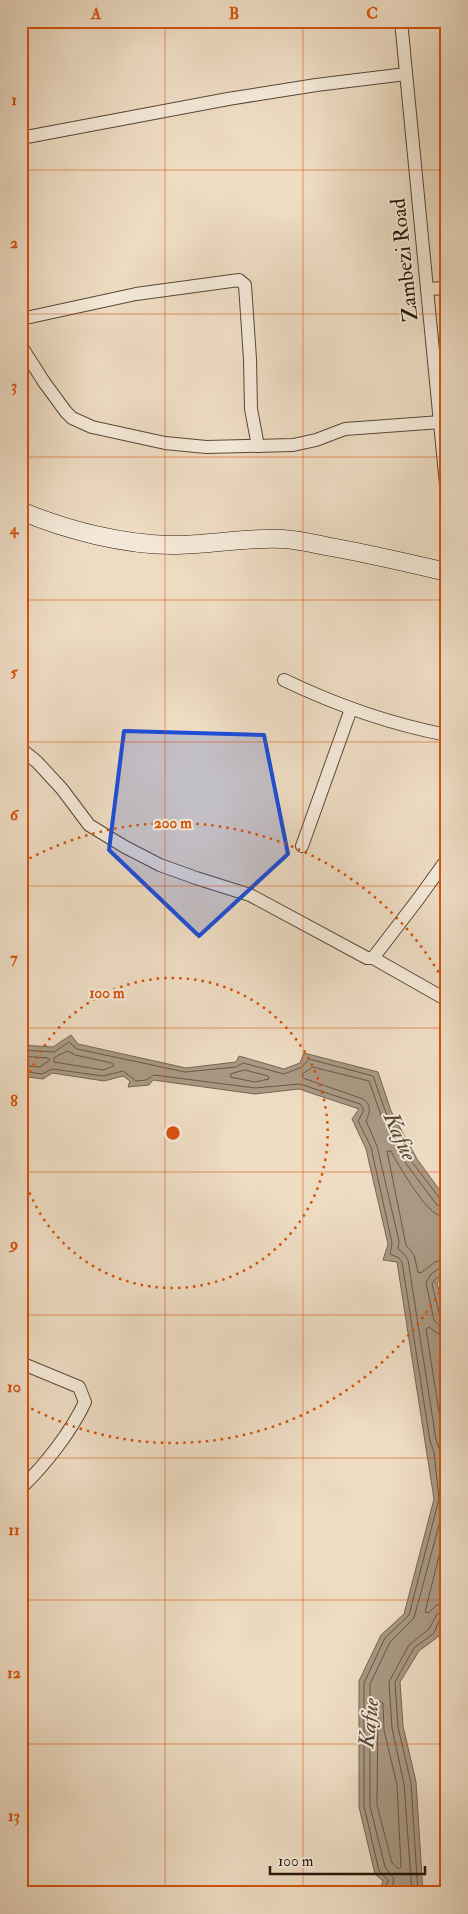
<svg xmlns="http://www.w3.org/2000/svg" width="468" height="1914" font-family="'IM FELL Double Pica',serif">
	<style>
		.water { fill: #a99883; stroke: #756452 }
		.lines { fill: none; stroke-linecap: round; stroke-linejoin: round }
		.shore { stroke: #685846; stroke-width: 1 }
		.street-casing { stroke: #584836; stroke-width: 14 }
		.secondary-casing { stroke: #261708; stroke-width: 19 }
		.street { stroke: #f3e8d7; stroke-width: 12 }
		.secondary { stroke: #f3e8d7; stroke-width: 18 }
		.marked { fill: #1d4ed8; fill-opacity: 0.2; stroke: #1d4ed8; stroke-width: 4; stroke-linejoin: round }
		.grid { fill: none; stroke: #d5520c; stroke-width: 1; stroke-opacity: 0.55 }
		.ring { fill: none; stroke: #d5520c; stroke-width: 2.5; stroke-dasharray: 2.5 5 }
		.labels { text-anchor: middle; stroke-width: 4; stroke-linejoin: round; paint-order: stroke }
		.street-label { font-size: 21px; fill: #261708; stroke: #f3e8d7 }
		.water-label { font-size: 22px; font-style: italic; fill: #5a4b39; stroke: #f3e8d7 }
		.centre { fill: #d5520c; stroke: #f3e8d7; stroke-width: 2.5 }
		.ring-label { font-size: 15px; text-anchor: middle; font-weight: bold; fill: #d5520c; stroke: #f3e8d7; stroke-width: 4; stroke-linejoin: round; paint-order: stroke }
		.neatline { fill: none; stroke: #d5520c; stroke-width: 2 }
		.grid-label { font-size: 16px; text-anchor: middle; font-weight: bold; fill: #d5520c }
	</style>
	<rect width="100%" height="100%" fill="#eddbc2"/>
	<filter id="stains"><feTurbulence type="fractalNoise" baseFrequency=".004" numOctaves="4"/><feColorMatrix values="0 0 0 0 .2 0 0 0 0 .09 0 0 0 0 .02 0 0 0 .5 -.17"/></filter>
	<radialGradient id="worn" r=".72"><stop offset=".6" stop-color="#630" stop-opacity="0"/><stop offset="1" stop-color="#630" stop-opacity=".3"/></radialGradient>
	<!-- water -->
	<polygon class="water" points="71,1035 78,1044 186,1068 236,1062 239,1056 284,1069 300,1063 304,1053 378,1072 391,1111 417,1159 447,1200 445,1251 447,1276 437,1283 447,1322 447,1617 439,1636 419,1651 400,1682 403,1726 416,1782 423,1893 379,1893 383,1881 375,1874 359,1807 359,1681 381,1635 404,1614 434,1499 397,1262 383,1260 388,1244 366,1149 352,1119 359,1109 299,1089 255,1094 153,1080 149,1085 128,1087 130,1081 123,1076 104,1081 52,1073 43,1079 21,1076 21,1045 53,1047"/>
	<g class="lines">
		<!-- shore -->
		<g class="shore">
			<polyline points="21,1050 54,1052 69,1042 77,1049 185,1072 236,1067 243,1063 284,1074 302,1067 309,1059 373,1076 386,1113 412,1162 441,1200 447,1202"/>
			<polygon points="68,1051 75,1055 112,1063 114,1066 103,1070 54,1062 54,1058"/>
			<polyline points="21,1056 48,1058 50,1060 40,1067 21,1065"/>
			<polygon points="245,1070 268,1076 269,1079 255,1082 230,1077 231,1074"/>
			<polyline points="21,1071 42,1074 52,1069 103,1076 123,1071 136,1081 146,1080 154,1075 255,1088 300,1084 360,1104 363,1108 363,1112 358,1121 371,1147 392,1243 390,1254 399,1258 402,1262 430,1441 434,1452 439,1499 409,1615 385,1638 364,1683 364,1806 379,1871 388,1880 384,1893"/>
			<path d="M447 1216C443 1216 439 1216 435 1213 423 1206 398 1165 391 1151H387L406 1245 414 1255 418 1272 421 1273 435 1262 447 1259"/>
			<polyline points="447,1266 440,1268 431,1274 426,1283 434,1320 439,1325 447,1327"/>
			<polyline points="447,1273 435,1279 432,1284 440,1317 442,1320 447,1320"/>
			<polyline points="447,1334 437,1333 429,1327 426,1329 443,1438 447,1449"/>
			<polyline points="447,1524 425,1612 428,1613 437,1605 447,1603"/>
			<polygon points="380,1701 383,1703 384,1730 397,1785 401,1867 399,1869 392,1863 377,1805 378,1703"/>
			<path d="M391 1893 394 1879 385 1867 370 1806V1684L390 1642 414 1618 446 1499 440 1451 436 1440 408 1260 405 1255 398 1249 399 1241 377 1146 366 1121C369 1113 373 1106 363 1099L303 1078 302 1074 313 1067 369 1081 381 1115 407 1165 437 1205 447 1209"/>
			<polyline points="412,1893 404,1784 392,1728 389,1682 409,1645 429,1629 437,1614 447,1611"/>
			<polyline points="418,1893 411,1783 398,1727 395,1682 414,1648 434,1633 440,1619 447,1617"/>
		</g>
		<!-- street casing -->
		<g class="street-casing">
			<g id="street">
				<polyline points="401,21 447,495"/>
				<polyline points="21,138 228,99 316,85 406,74"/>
				<polyline points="427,289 447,288"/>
				<polyline points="21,319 136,294 239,280 245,285 250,359 251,409 258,446"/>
				<polyline points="21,346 44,382 66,412 72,418 92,427 165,443 206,447 293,445 316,440 345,429 441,422"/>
				<path d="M284 680C336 705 390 724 447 735"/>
				<polyline points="21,749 37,762 62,789 89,825 125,847 160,865 196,878 250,895 367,958 373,958 447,1000"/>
				<polyline points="302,846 351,709"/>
				<polyline points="373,958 419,898 447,859"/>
				<path d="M21 1363 79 1387 85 1402C71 1432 45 1465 21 1488"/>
			</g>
		</g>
		<!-- secondary casing -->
		<g class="secondary-casing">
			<path id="secondary" d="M21 511C66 530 124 545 173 545 210 545 246 537 283 539 299 540 315 544 331 547 370 554 408 563 447 572"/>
		</g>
		<!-- street -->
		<use href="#street" class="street"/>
		<!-- secondary -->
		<use href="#secondary" class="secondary"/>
	</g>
	<!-- marked area -->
	<path class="marked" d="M124 731 264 735 288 854 199 936 109 850Z"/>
	<!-- grid -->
	<path class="grid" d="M165 21V1893M303 21V1893M21 170H447M21 314H447M21 457H447M21 600H447M21 742H447M21 886H447M21 1028H447M21 1172H447M21 1315H447M21 1458H447M21 1600H447M21 1744H447"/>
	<!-- distance rings -->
	<g class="ring">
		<path d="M21 1101A155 155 0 1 1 21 1165"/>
		<path d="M447 1279A310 310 0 0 1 23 1404M23 862A310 310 0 0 1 447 987"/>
	</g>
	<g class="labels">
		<!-- street labels -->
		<g class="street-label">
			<text transform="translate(404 260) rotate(-96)" y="7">Zambezi Road</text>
		</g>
		<!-- water labels -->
		<g class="water-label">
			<text transform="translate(401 1136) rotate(66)" y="8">Kafue</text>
			<text transform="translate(368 1723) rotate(-84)" y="8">Kafue</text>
		</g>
	</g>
	<circle cx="173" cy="1133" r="8" class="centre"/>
	<g class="ring-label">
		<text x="173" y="828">200 m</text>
		<text x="107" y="998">100 m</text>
	</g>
	<!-- margin -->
	<rect width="468" height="1914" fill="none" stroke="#eddbc2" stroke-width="55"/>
	<!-- scale -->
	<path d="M270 1866v8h155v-8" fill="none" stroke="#261708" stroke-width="2.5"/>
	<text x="278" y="1866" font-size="15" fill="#261708" stroke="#f3e8d7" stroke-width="4" paint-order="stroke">100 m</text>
	<rect x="28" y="28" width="412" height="1858" class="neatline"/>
	<g class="grid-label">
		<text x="96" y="19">A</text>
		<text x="234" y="19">B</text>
		<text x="372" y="19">C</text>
		<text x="14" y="105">1</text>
		<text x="14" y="248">2</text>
		<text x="14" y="391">3</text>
		<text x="14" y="534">4</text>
		<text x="14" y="677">5</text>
		<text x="14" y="820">6</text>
		<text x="14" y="963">7</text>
		<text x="14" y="1106">8</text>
		<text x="14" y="1249">9</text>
		<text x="14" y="1392">10</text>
		<text x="14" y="1535">11</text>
		<text x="14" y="1678">12</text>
		<text x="14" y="1821">13</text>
	</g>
	<rect width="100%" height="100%" filter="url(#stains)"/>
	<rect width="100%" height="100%" fill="url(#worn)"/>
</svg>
